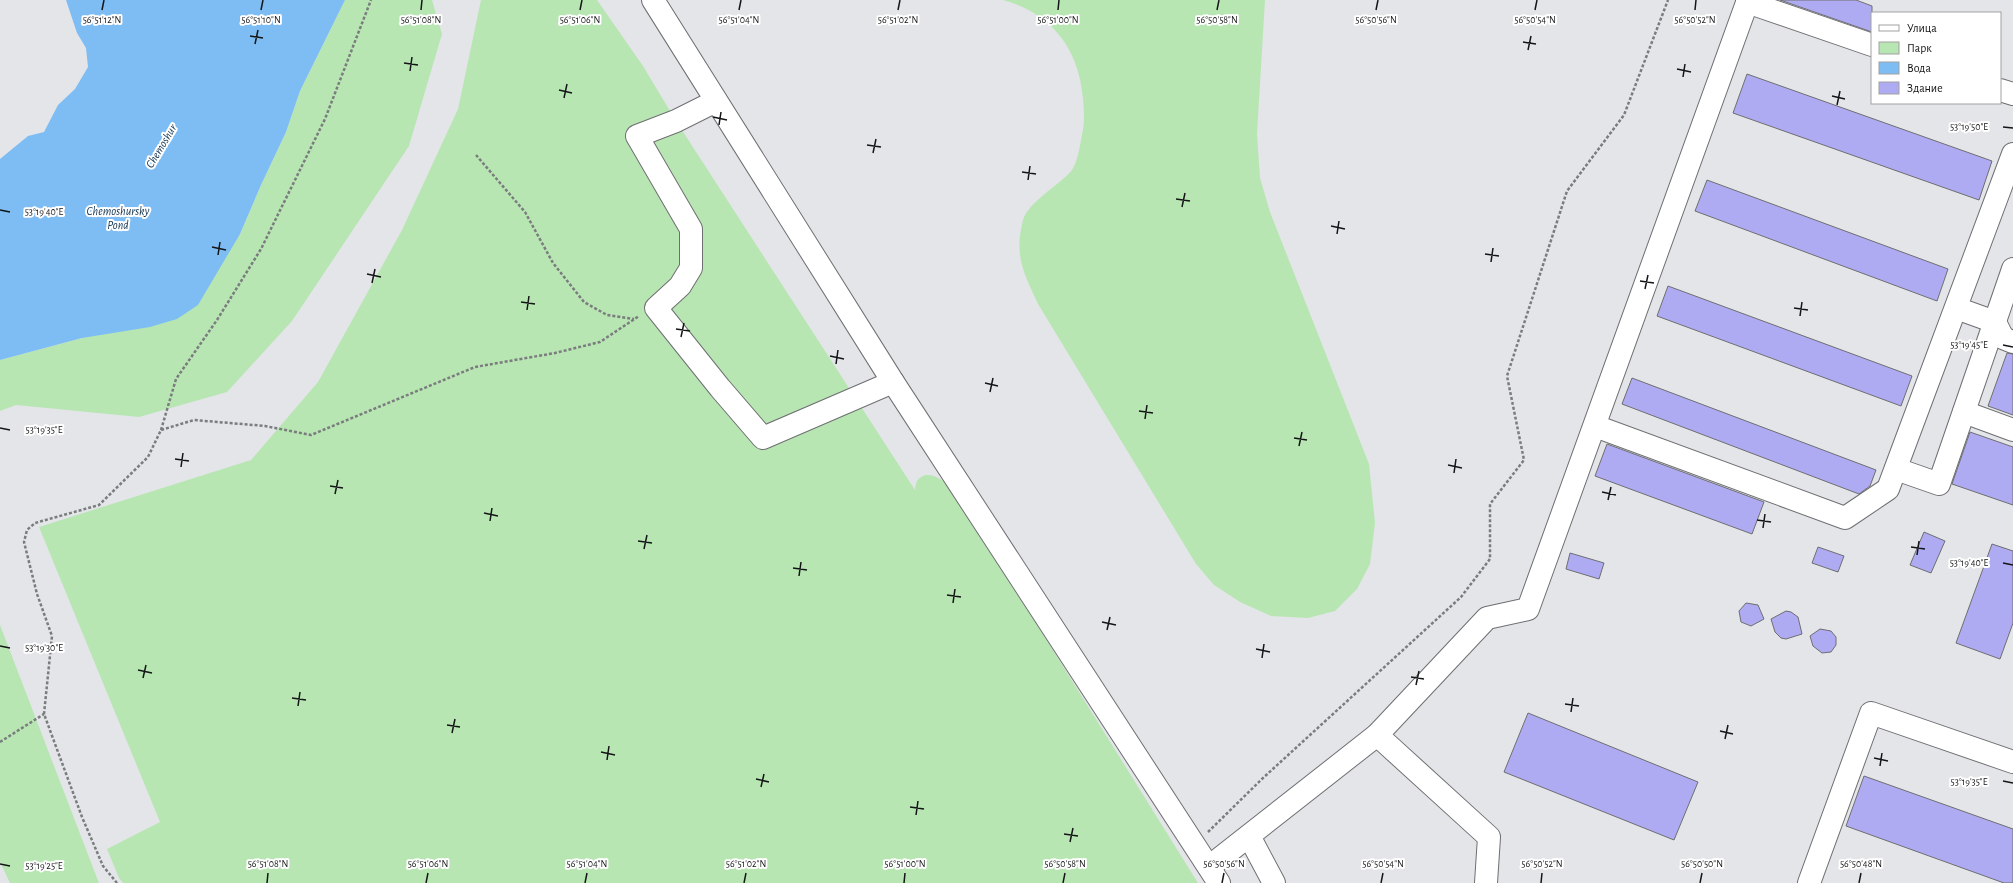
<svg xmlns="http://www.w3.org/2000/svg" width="2013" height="883" font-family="'Alegreya Sans',sans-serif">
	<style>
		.green { fill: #b8e6b3 }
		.water { fill: #7ebdf3 }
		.building { fill: #afabf3; stroke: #6e6e71 }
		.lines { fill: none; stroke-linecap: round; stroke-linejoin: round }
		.minor-casing { stroke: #6e6f72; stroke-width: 24 }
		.path { stroke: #7a7c7e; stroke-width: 2.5; stroke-dasharray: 3 2; stroke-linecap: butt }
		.minor { stroke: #fff; stroke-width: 22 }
		.ticks { fill: none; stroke: #141516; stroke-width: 1.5 }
		.labels { text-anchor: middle; stroke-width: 4; stroke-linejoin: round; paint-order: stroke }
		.water-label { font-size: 12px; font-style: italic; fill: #123450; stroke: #fff }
		.ticks-label { font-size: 10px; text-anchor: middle; fill: #141516; stroke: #fff; stroke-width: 4; stroke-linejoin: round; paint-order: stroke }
	</style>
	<rect width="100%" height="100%" fill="#e3e5e8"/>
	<!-- green -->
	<g class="green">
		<polygon points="345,0 432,0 442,34 409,146 292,321 227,392 139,417 16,405 0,411 0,360 82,338 240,234 261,185 286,132 300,91"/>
		<path d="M481 0H597L643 66 676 121 915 490C915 488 916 483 917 481 927 467 944 481 952 488L1198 883H123L119 878 107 849 160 822 39 527 251 460 318 382 402 230 458 109Z"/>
		<path d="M1003 0H1265L1257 134 1260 178 1270 212 1369 464 1375 523 1370 564 1357 589 1335 611 1308 618 1271 616 1240 602 1214 585 1196 564 1038 304C1023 272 1014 255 1023 220 1028 202 1061 184 1072 170 1078 161 1080 145 1082 135 1085 122 1084 111 1083 99 1079 49 1052 13 1003 0Z"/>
		<polygon points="0,625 97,878 99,883 10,883 0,862"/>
	</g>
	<!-- water -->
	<polygon class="water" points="66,0 345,0 300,91 286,132 261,185 240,234 198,305 177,319 150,327 82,338 0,360 0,159 28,136 44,132 58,105 75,89 88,67 86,48 77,33"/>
	<!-- building -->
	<g class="building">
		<polygon points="1780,0 1856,0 1872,6 1872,32"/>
		<polygon points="1747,74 1992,161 1979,200 1733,113"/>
		<polygon points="1707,180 1948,269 1937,301 1695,211"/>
		<polygon points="1668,286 1912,376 1901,406 1657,316"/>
		<polygon points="2007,353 2013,354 2013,415 1988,406"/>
		<polygon points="1632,378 1876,470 1870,486 1859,494 1622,404"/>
		<polygon points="1970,432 2013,447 2013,505 1952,484"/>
		<polygon points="1607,444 1764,502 1752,534 1595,476"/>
		<polygon points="1924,532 1945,541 1931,573 1910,565"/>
		<polygon points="1992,544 2013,551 2013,623 2000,659 1956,643"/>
		<polygon points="1818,547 1844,556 1838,572 1812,563"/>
		<polygon points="1570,553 1604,563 1599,579 1566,569"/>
		<polygon points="1746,603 1758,605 1764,619 1751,626 1741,622 1739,611"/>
		<polygon points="1786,611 1791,612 1798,617 1802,634 1786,639 1781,638 1775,632 1771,619"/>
		<polygon points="1820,629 1831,631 1836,637 1836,645 1831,652 1822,653 1813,646 1810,636"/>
		<polygon points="1528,713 1698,782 1674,840 1504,772"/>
		<polygon points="1864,776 2013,829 2013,883 2004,883 1846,826"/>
	</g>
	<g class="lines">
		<!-- minor casing -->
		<g class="minor-casing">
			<g id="minor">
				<polyline points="653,0 893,382 1219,883"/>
				<polyline points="1747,2 1872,45"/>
				<polyline points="2000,90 2013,94"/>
				<polyline points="716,101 676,121 637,136 691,229 691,268 680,286 656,308 720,388 763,438 893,382"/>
				<polyline points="1956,308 1995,322 2003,338 2013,342"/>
				<polyline points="1964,412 2013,430"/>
				<polyline points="1595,426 1845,518 1888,489 2013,154"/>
				<polyline points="1896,469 1939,484 2013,269"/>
				<polyline points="1377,735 1489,837 1486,883"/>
				<polyline points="1249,836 1274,883"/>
				<polyline points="1209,867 1377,735 1487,618 1528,609 1748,0"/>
				<polyline points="1809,883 1871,713 2013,762"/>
			</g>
		</g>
		<!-- path -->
		<g class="path">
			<polyline points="476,155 525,212 553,263 584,302 607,315 634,319"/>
			<polyline points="161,430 176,379 217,320 261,249 325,119 371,0"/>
			<polyline points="0,742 44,714"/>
			<polyline points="1208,832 1263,778 1461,597 1490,559 1490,504 1524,460 1507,376 1567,191 1624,115 1668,0"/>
			<polyline points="117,883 103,866 82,817 44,714 52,636 37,594 24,542 27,530 35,523 99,505 148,457 161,430 194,420 265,426 311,435 475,367 555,353 600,342 639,316"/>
		</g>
		<!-- minor -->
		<use href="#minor" class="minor"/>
	</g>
	<!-- ticks -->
	<path class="ticks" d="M102 10 104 0M261 10 263 0M421 10 422 0M580 10 582 0M739 10 741 0M898 10 900 0M1058 10 1059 0M1217 10 1219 0M1376 10 1378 0M1535 10 1537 0M1695 10 1696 0M250 36 263 38M1523 42 1536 44M255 44 258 30M1528 50 1531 36M404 63 418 65M1677 69 1691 72M410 71 412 57M1683 77 1685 64M559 90 572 93M1832 96 1845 99M564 98 567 84M1837 105 1840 91M713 117 727 120M719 125 721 112M2003 127 2013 128M867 145 881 147M873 153 876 139M1022 172 1036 174M1028 180 1030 166M1176 199 1190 201M1182 207 1185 193M0 210 10 212M1331 226 1345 229M1337 234 1339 221M212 247 226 250M1485 254 1499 256M218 255 220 242M1491 262 1493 248M367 274 381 277M1640 281 1654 283M372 283 375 269M1645 289 1648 275M521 302 535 304M1794 308 1808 310M527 310 529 296M1800 316 1802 302M676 329 690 331M681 337 684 323M2003 345 2013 347M830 356 844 359M836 364 838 350M985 383 998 386M990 392 993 378M1139 411 1153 413M1145 419 1147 405M0 428 10 430M1294 438 1307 440M1299 446 1302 432M175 459 189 461M1448 465 1462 468M181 467 183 453M1454 473 1456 459M330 486 343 488M1602 492 1616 495M335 494 338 480M1608 500 1611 487M484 513 498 516M1757 520 1771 522M490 521 492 508M1763 528 1765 514M638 541 652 543M1911 547 1925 549M644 549 647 535M1917 555 1919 541M2003 563 2013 565M793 568 807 570M799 576 801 562M947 595 961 597M953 603 955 589M1102 622 1116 625M1107 630 1110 617M0 646 10 648M1256 649 1270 652M1262 658 1264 644M138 670 152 673M1411 677 1424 679M143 678 146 665M1416 685 1419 671M292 698 306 700M1565 704 1579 706M298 706 300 692M1571 712 1573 698M447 725 460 727M1720 731 1733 734M452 733 455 719M1725 739 1728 725M601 752 615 755M1874 758 1888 761M607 760 609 746M1880 766 1882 753M756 779 769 782M2003 781 2013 783M761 787 764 774M910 807 924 809M916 815 918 801M1064 834 1078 836M1070 842 1073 828M0 864 10 866M267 883 268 873M426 883 428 873M585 883 587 873M744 883 746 873M904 883 905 873M1063 883 1065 873M1222 883 1224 873M1381 883 1383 873M1541 883 1542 873M1700 883 1702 873M1859 883 1861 873"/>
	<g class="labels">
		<!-- water labels -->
		<g class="water-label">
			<text transform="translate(161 146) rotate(-59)" y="4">Chemoshur</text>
			<text x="118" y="215">Chemoshursky<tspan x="118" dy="14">Pond</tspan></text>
		</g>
	</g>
	<g class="ticks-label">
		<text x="102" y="23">56°51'12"N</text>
		<text x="261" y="23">56°51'10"N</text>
		<text x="421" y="23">56°51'08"N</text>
		<text x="580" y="23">56°51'06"N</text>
		<text x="739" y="23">56°51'04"N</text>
		<text x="898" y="23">56°51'02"N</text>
		<text x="1058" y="23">56°51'00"N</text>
		<text x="1217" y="23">56°50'58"N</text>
		<text x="1376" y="23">56°50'56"N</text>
		<text x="1535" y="23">56°50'54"N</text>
		<text x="1695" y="23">56°50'52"N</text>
		<text x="1969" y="130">53°19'50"E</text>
		<text x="44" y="215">53°19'40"E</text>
		<text x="1969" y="348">53°19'45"E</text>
		<text x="44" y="433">53°19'35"E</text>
		<text x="1969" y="566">53°19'40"E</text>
		<text x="44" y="651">53°19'30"E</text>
		<text x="1969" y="785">53°19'35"E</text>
		<text x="268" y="867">56°51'08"N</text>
		<text x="428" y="867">56°51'06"N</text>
		<text x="587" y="867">56°51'04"N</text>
		<text x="746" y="867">56°51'02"N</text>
		<text x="905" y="867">56°51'00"N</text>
		<text x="1065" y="867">56°50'58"N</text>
		<text x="1224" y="867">56°50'56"N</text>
		<text x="1383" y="867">56°50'54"N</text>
		<text x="1542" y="867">56°50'52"N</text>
		<text x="1702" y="867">56°50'50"N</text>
		<text x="1861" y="867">56°50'48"N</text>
		<text x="44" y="869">53°19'25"E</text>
	</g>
	<!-- legend -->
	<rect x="1871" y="12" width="130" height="92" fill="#ffffff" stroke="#a1a1a2"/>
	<rect x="1879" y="25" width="20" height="6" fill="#ffffff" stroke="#a1a1a2"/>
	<text x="1907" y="32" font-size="12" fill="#141516">Улица</text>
	<rect x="1879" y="42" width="20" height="12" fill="#b8e6b3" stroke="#a1a1a2"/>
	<text x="1907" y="52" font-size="12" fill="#141516">Парк</text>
	<rect x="1879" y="62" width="20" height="12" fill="#7ebdf3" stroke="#a1a1a2"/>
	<text x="1907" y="72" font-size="12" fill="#141516">Вода</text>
	<rect x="1879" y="82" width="20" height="12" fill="#afabf3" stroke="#a1a1a2"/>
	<text x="1907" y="92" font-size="12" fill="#141516">Здание</text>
</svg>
